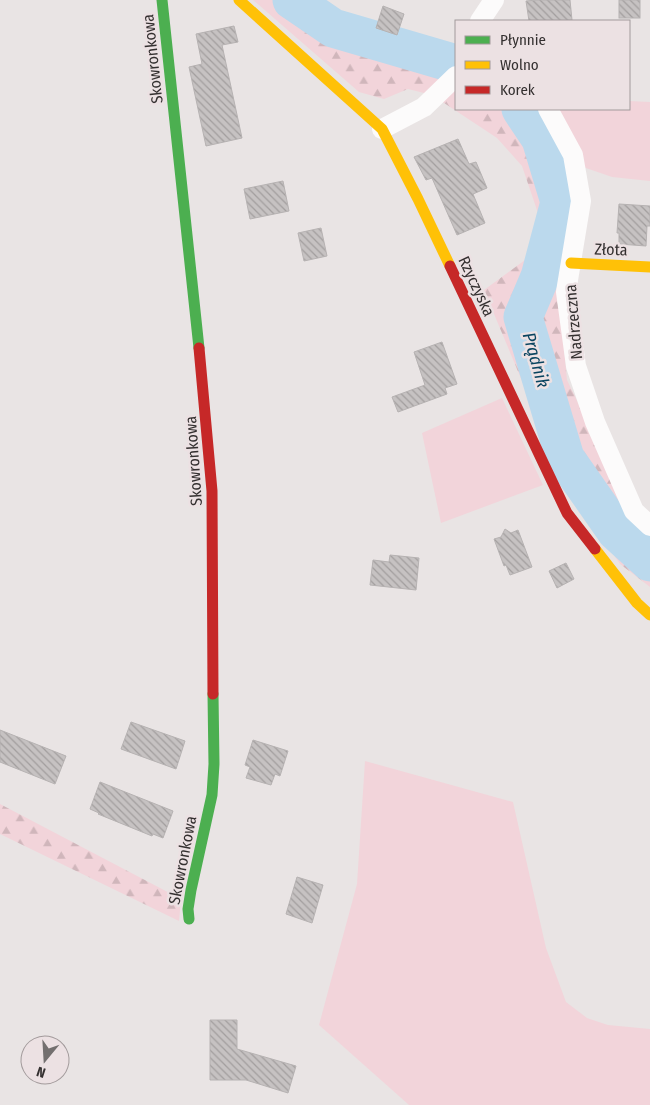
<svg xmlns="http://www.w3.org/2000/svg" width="650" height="1105" font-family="'Fira Sans Condensed',sans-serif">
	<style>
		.green { fill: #f2d4da }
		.forest { fill: url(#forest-firs) }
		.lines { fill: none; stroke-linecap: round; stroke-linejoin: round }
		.river { stroke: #bbd9ed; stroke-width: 39 }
		.building { fill: url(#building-back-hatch); stroke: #b6b2b2 }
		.street { stroke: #fcfbfb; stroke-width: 20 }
		.fast { stroke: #4caf50; stroke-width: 11 }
		.slow { stroke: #ffc107; stroke-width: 11 }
		.jam { stroke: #c62828; stroke-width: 11 }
		.labels { text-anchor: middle; stroke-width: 5; stroke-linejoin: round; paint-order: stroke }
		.street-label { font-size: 16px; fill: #343030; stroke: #ece1e3 }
		.water-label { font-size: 18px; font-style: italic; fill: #08435f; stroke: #ece1e3 }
	</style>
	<defs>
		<pattern id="forest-firs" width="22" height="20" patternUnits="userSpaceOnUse" patternTransform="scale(1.25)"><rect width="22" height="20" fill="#f2d4da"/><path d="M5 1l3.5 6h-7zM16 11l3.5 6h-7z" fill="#d0b6bb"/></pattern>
		<pattern id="building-back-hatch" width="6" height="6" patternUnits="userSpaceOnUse" patternTransform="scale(1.25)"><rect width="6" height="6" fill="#c6c2c2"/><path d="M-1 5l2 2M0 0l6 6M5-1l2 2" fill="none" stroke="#a29e9e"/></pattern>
	</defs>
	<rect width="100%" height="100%" fill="#e9e4e4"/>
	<!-- green -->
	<g class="green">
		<polygon points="629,101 650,102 650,181 612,177 583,167 557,109 629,109"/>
		<polygon points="502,398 543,485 441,523 422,433"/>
		<polygon points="365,761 513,802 546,948 566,1002 587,1018 608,1025 650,1029 650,1105 409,1105 319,1025 357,884"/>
	</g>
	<!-- forest -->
	<g class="forest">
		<polygon points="253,0 307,0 456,76 456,109 509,109 543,141 565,179 571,230 559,294 567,380 638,527 650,538 650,587 620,564 563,479 484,290 525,260 540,219 522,166 497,138 432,95 408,89 384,99 359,92"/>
		<polygon points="0,804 181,899 179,921 0,834"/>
	</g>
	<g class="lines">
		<!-- river -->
		<g class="river">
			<polyline points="292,0 333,28 456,64"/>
			<polyline points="521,109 541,139 560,202 540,277 523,317 565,458 616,531 650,562"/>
		</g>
	</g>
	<!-- building -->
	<g class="building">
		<polygon points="537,0 570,0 572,20 561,21 529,21 526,1"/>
		<rect x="619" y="0" width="21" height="18"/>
		<polygon points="383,6 404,14 397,35 376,28"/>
		<polygon points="234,26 238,42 222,45 242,138 206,146 189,67 202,64 196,34"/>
		<polygon points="458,139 469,164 476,162 487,188 473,194 485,223 457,235 432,178 426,180 414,157"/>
		<polygon points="283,181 289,211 250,219 244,189"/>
		<polygon points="619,204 650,206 650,226 647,226 646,246 619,244 619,233 617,233"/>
		<polygon points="321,228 327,256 304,261 298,233"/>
		<polygon points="442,342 457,384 445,388 447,394 398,412 392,397 425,385 414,352"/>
		<polygon points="505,529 511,533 518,530 532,567 510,575 506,565 504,566 494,539 501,537"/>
		<polygon points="390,555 419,558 416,590 370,585 373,560 389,562"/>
		<polygon points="566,563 574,579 557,588 549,571"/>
		<polygon points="131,722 185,741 176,769 121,749"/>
		<polygon points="0,730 66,756 55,784 0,762"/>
		<polygon points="253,740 288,751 280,776 275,774 271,785 246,778 250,767 245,765"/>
		<polygon points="100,782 173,811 163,838 153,834 152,836 98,814 99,813 90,809"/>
		<polygon points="297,877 323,885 312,923 286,914"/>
		<polygon points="210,1020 237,1020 237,1049 296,1066 288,1093 246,1080 210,1080"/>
	</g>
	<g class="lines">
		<!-- street -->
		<g class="street">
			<polyline points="480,21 494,0"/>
			<polyline points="548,109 573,155 581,201 566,292 576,366 595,422 634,511 650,526"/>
			<polyline points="382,129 424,107 456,76"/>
		</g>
		<!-- fast -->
		<g class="fast">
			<polyline points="162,0 199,348"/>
			<polyline points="189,919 188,909 191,890 212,795 214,764 213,694"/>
		</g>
		<!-- slow -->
		<g class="slow">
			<polyline points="239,0 382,129 418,199 450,266"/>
			<polyline points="571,263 650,267"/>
			<polyline points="595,549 637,603 650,615"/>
		</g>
		<!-- jam -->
		<g class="jam">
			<polyline points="450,266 567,513 595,549"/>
			<polyline points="199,348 212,491 213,694"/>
		</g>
	</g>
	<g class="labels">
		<!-- street labels -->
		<g class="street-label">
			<text transform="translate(152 59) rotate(-96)" y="6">Skowronkowa</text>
			<text transform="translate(611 249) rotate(2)" y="6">Złota</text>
			<text transform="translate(477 286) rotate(65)" y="6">Rzyczyska</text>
			<text transform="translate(573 322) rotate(-95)" y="6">Nadrzeczna</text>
			<text transform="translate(193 461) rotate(-94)" y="6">Skowronkowa</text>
			<text transform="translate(182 860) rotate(-79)" y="6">Skowronkowa</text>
		</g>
		<!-- water labels -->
		<g class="water-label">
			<text transform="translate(536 360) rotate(74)" y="6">Prądnik</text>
		</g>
	</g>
	<!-- legend -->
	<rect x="455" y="20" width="175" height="90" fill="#ece1e3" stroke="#a29a9b"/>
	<rect x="465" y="36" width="25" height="8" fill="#4caf50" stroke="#a29a9b"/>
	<text x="500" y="45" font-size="15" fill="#343030">Płynnie</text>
	<rect x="465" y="61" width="25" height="8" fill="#ffc107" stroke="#a29a9b"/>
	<text x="500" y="70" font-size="15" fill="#343030">Wolno</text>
	<rect x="465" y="86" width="25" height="8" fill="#c62828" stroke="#a29a9b"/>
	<text x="500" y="95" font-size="15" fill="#343030">Korek</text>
	<!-- north arrow -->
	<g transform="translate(45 1060) rotate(198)"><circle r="24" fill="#ece1e3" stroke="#a29a9b"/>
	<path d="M0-4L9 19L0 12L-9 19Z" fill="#736f6f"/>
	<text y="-8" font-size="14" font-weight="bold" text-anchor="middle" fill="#343030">N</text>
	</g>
</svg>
